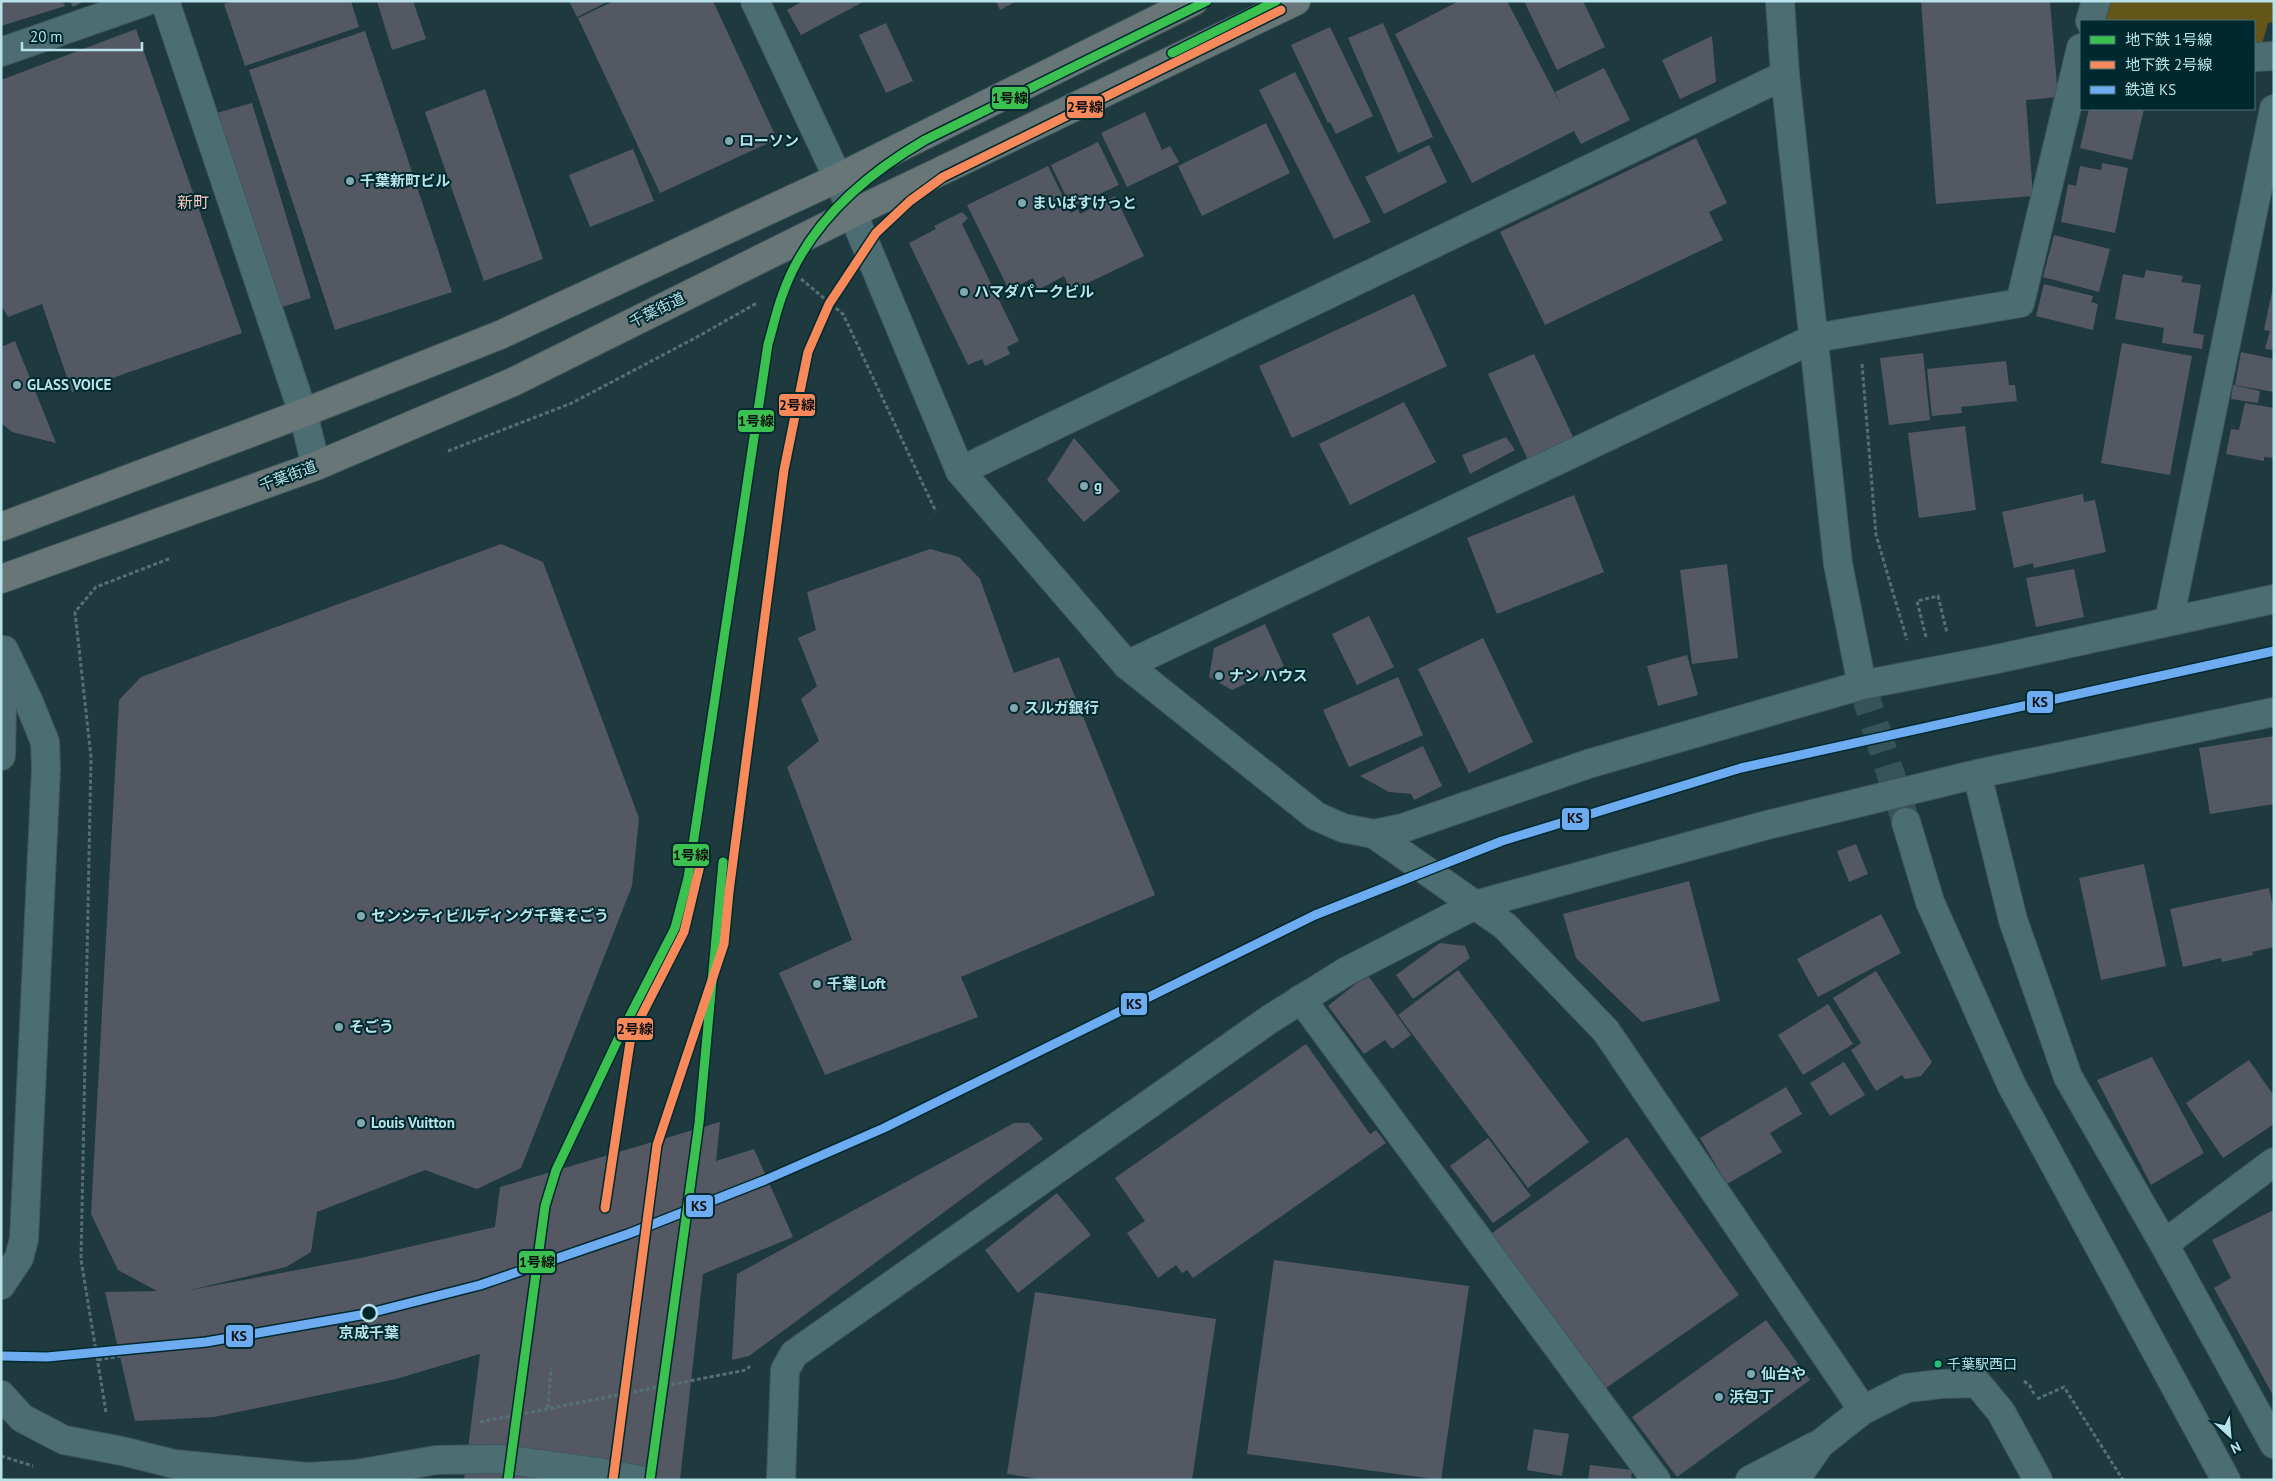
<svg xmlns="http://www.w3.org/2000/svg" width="2275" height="1481" font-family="'PT Sans','Noto Sans JP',sans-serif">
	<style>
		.green { fill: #645519 }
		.building { fill: #545863 }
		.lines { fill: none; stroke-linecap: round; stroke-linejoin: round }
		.minor-tunnel { stroke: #355358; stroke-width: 28; stroke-dasharray: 28 14; stroke-linecap: butt }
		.minor-casing { stroke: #3f585c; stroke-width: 30 }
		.highway-casing { stroke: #3f585c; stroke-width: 30 }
		.path { stroke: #557075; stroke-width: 3; stroke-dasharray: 4 2.5; stroke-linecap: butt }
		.minor { stroke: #4c6d72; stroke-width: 28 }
		.highway { stroke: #687677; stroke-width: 28 }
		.rail-1-casing { stroke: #00292f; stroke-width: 12 }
		.rail-1 { stroke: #6dacf1; stroke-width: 9 }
		.metro-1-casing { stroke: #00292f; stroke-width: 12 }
		.metro-2-casing { stroke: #00292f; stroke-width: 12 }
		.metro-1 { stroke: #3ac14f; stroke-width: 9 }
		.metro-2 { stroke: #f8895a; stroke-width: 9 }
		.poi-dot { fill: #82a7ae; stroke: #00292f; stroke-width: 2 }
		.stop-dot { fill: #00292f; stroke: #b8e2e9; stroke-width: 2.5 }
		.bus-dot { fill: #26c172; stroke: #00292f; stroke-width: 2 }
		.labels { text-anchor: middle; stroke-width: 4; stroke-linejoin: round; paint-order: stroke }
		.bus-label { font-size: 14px; fill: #b8e2e9; stroke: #00292f; text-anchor: start }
		.poi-label { font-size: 15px; font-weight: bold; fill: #b8e2e9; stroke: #00292f; text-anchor: start }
		.street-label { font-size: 15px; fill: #b8e2e9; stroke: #00292f }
		.stop-label { font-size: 15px; font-weight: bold; fill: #b8e2e9; stroke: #00292f }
		.neighbourhood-label { font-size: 16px; fill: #fbc8bf; stroke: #00292f }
		.line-badge { stroke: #00292f; stroke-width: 2 }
		.pale-badge-label { font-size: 14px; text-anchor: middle; font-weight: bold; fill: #111 }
	</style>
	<rect width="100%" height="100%" fill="#1e3a3f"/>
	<!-- green -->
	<polygon class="green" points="2109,1 2274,1 2274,22 2268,23 2262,44 2254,44 2254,21 2103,21"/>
	<!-- building -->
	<g class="building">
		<polygon points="1,1 62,1 65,6 1,26"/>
		<polygon points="70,1 84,1 73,7"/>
		<polygon points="234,1 351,1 359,27 245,66 224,4"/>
		<polygon points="377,1 413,1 426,39 392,50"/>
		<polygon points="569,1 609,1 577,17"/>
		<polygon points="614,1 713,1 777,139 660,193 578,18"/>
		<polygon points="803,1 865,1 801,35 787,10"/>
		<polygon points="996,1 1017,1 1000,10"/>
		<polygon points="1459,1 1507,1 1562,107 1555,92 1604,68 1630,120 1581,144 1574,131 1472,183 1395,34"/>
		<polygon points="1524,1 1583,1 1605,47 1557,70"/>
		<polygon points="1921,1 2050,1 2058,97 2026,100 2033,196 1936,204"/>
		<polygon points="886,23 913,81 886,93 859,35"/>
		<polygon points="1383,23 1433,137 1398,153 1348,38"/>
		<polygon points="1330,27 1373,116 1336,134 1330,122 1328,123 1291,45"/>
		<polygon points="136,29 242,333 72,392 42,304 8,317 1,305 1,80"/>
		<polygon points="365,31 452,292 335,330 249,70"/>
		<polygon points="1712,36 1716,82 1680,99 1662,60"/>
		<polygon points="1295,72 1371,222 1334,239 1259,90"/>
		<polygon points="485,89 543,259 484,281 425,112"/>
		<polygon points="252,103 311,298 272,310 213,114"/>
		<polygon points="2089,109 2144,109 2132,160 2080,148"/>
		<polygon points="1145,112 1162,150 1170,146 1179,162 1127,187 1101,133"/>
		<polygon points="1266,123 1290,173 1202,216 1178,166"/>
		<polygon points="1696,138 1727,203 1709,212 1723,240 1545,325 1500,232"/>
		<polygon points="1098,142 1119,185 1071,207 1051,165"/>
		<polygon points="1429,145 1447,182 1384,214 1365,177"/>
		<polygon points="633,149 654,201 590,227 569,175"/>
		<polygon points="2102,163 2128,168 2115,233 2061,222 2068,184 2076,186 2080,166 2101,170"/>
		<polygon points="1048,166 1071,213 1078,209 1080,214 1115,196 1144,256 1071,291 1064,276 1038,290 1033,278 1009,290 967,205"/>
		<polygon points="962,212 968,218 962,224 1019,341 1007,347 1010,354 985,366 982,359 968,365 909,243 936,229 934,226"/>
		<polygon points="2054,235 2110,249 2099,292 2043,277"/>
		<polygon points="2146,270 2183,276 2181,282 2201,285 2193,333 2204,335 2202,349 2162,343 2164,328 2115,319 2123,274 2144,278"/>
		<polygon points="2044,284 2093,296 2091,302 2098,304 2093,330 2036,316"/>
		<polygon points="2273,287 2274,287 2274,350 2265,349 2270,331 2264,330"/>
		<polygon points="1414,294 1447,366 1292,438 1259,366"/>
		<polygon points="15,341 56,443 12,432 1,423 1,347"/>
		<polygon points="2122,343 2192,356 2170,475 2101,463"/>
		<polygon points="2241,352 2274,359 2274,392 2235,385"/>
		<polygon points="1923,353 1930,420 1889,425 1880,358"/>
		<polygon points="1534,354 1574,439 1528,460 1488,374"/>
		<polygon points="2006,361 2009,385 2015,385 2017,401 1961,407 1962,413 1932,416 1927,369"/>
		<polygon points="2233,385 2260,391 2258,403 2231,399"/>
		<polygon points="1404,402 1436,462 1350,505 1319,444"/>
		<polygon points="2245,403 2274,408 2274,458 2264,457 2264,461 2226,454 2231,429 2239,430"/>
		<polygon points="1965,426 1976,510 1919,518 1908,433"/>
		<polygon points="1506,437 1515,450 1470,474 1462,455"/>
		<polygon points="1074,438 1120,491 1084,522 1047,480"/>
		<polygon points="2083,494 2084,502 2095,500 2106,552 2034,568 2033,563 2014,568 2002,512"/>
		<polygon points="1574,495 1604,572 1497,614 1467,538"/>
		<polygon points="501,544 543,562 639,818 632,886 521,1168 477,1189 425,1170 317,1212 311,1252 286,1267 190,1290 361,1258 495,1227 500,1187 720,1122 716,1161 754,1149 793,1237 703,1274 680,1480 464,1480 480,1354 396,1379 214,1417 135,1421 105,1292 157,1291 118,1270 91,1214 119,700 141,677"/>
		<polygon points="930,549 959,557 980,579 1014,673 1059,657 1155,895 961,977 978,1017 825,1075 779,973 852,940 787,767 819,741 801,699 817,686 798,638 816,630 807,592"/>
		<polygon points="1727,564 1738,658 1692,664 1680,570"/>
		<polygon points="2074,569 2084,617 2036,627 2026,578"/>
		<polygon points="1369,616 1394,667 1357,685 1332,634"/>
		<polygon points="1265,624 1284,666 1232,690 1209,677 1214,648"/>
		<polygon points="1483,638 1533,742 1469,773 1418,669"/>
		<polygon points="1687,655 1698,695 1658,706 1647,666"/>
		<polygon points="1398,677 1423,735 1349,767 1323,710"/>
		<polygon points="2274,736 2274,804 2210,814 2199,748"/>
		<polygon points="1423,746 1442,786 1414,800 1411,794 1389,792 1360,776"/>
		<polygon points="1856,844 1868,874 1849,882 1837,851"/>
		<polygon points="2144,864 2166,966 2101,980 2079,878"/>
		<polygon points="1689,881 1720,1001 1642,1022 1576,958 1563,914"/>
		<polygon points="2269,888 2274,912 2274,947 2252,952 2253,955 2222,962 2221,958 2183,967 2170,909"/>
		<polygon points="1881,914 1901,953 1818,997 1797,959"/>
		<polygon points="1440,943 1465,946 1470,958 1413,999 1396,975"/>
		<polygon points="1458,970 1589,1142 1528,1188 1398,1015"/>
		<polygon points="1876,971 1932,1062 1921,1076 1905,1079 1902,1075 1876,1091 1851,1050 1861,1043 1833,998"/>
		<polygon points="1369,977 1411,1035 1392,1049 1385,1040 1364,1054 1328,1006 1358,982"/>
		<polygon points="1828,1004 1853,1044 1803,1075 1778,1035"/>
		<polygon points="1306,1044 1370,1134 1376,1130 1386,1143 1193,1278 1187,1270 1182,1273 1176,1265 1158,1278 1127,1233 1145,1221 1115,1178"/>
		<polygon points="2152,1057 2204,1153 2151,1185 2097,1080"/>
		<polygon points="2249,1060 2274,1096 2274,1124 2223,1158 2186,1103"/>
		<polygon points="1844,1062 1865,1095 1830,1116 1810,1083"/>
		<polygon points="1786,1087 1802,1114 1770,1133 1782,1152 1727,1184 1700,1138"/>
		<polygon points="1014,1123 1029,1123 1043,1139 749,1356 732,1360 737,1274"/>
		<polygon points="1627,1137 1739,1295 1603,1390 1492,1233"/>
		<polygon points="1488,1138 1531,1196 1493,1223 1450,1166"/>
		<polygon points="1057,1193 1091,1235 1018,1293 985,1250"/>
		<polygon points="2274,1210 2274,1397 2214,1288 2231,1278 2212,1240"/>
		<polygon points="1274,1260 1469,1286 1441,1480 1247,1454"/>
		<polygon points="1035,1292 1216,1319 1192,1480 1045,1480 1007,1474"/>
		<polygon points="1766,1320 1810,1380 1677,1477 1632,1417"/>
		<polygon points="1534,1429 1569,1434 1562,1476 1527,1470"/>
		<polygon points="1590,1465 1632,1470 1631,1480 1588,1480"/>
	</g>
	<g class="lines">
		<!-- minor-tunnel -->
		<polyline class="minor-tunnel" points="1862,685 1906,822"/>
		<!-- minor casing -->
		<g class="minor-casing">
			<g id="minor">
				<polyline points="165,1 303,413 316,466"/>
				<polyline points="755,1 838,178 960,471 1127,665 1316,816 1343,828 1374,834 1403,828 1588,764 1862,685 1992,660 2274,599"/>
				<polyline points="1780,1 1785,75 1838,564 1862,685"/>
				<polyline points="2090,21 2096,1"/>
				<polyline points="1,52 147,1"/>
				<polyline points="2254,57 2274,56"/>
				<polyline points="960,471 1785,75"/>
				<polyline points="2169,621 2274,109"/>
				<polyline points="1127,665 1815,338 2020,303 2081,48"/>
				<polyline points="1,756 3,655"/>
				<polyline points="1977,774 2013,920 2068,1077 2164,1244 2274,1444"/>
				<polyline points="1906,822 1930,902 2011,1084 2226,1480"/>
				<polyline points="1374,834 1505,926 1606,1031 1863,1410"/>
				<polyline points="1301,999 1656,1480"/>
				<polyline points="2164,1244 2274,1162"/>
				<polyline points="1,1285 19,1258 24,1239 46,769 45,742 28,700 4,650"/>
				<polyline points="1,1395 22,1418 64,1440 122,1451 174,1464 308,1477 357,1474 436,1460 501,1459 598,1472 640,1480"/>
				<polyline points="781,1480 785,1370 794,1354 1270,1019 1347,971 1475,905 1767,825 1977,774 2274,712"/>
				<polyline points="1750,1480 1815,1446"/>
				<polyline points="1795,1480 1820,1444 1863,1410 1907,1388 1941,1384 1977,1383 2001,1412 2038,1480"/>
			</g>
		</g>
		<!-- highway casing -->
		<g class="highway-casing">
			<g id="highway">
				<polyline points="1,527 303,413 500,335 838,178 1194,1"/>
				<polyline points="1,579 316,466 513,382 853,213 1296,1"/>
			</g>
		</g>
		<!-- path -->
		<g class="path">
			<polyline points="801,279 843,314 936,512"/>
			<polyline points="1862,364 1876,535 1907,640"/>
			<polyline points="448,451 572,403 697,337 757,303"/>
			<polyline points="1926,637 1917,601 1938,596 1947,633"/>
			<polyline points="98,1360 120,1356"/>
			<polyline points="2024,1381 2030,1386 2034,1394"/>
			<polyline points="2037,1399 2064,1387 2123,1480"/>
			<polyline points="548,1408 551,1368"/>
			<polyline points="106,1412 81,1260 91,757 75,612 96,587 171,558"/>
			<polyline points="480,1422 746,1370 750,1366"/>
			<polyline points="1,1456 33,1466"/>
		</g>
		<!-- minor -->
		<use href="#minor" class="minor"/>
		<!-- highway -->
		<use href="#highway" class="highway"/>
		<!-- rail-1 casing -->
		<g class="rail-1-casing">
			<polyline id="rail-1" points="1,1356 47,1357 206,1342 366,1314 480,1285 628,1234 765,1180 884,1128 1315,915 1502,841 1741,768 2274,651"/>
		</g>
		<!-- rail-1 -->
		<use href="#rail-1" class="rail-1"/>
		<!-- metro-1 casing -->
		<g class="metro-1-casing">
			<g id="metro-1">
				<polyline points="1172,53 1276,1"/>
				<path d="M508 1480 545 1206 556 1170 621 1033 675 928 688 878 768 344C773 328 776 312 782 296 806 226 863 176 925 140L1207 1"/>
				<polyline points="650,1480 699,1123 723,862"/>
			</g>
		</g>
		<!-- metro-2 casing -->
		<g class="metro-2-casing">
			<g id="metro-2">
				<polyline points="605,1208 631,1036 684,932 701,861"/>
				<polyline points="613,1480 657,1145 724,944 729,892 784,470 808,352 829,304 876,233 910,201 943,177 1281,10"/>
			</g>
		</g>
		<!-- metro-1 -->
		<use href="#metro-1" class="metro-1"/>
		<!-- metro-2 -->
		<use href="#metro-2" class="metro-2"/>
	</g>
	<!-- markers -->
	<g class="poi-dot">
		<circle cx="729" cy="141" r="5"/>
		<circle cx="350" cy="181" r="5"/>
		<circle cx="1022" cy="203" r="5"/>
		<circle cx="964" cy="292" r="5"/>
		<circle cx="17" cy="385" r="5"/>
		<circle cx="1084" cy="486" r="5"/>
		<circle cx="1219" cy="676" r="5"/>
		<circle cx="1014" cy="708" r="5"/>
		<circle cx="361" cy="916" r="5"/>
		<circle cx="817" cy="984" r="5"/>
		<circle cx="339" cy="1027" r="5"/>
		<circle cx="361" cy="1123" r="5"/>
		<circle cx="1751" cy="1374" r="5"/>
		<circle cx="1719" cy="1397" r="5"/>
	</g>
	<circle class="stop-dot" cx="369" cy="1313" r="8"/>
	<circle class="bus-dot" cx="1938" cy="1364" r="4.5"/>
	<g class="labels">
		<!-- bus labels -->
		<g class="bus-label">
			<text x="1947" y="1369">千葉駅西口</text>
		</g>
		<!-- poi labels -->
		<g class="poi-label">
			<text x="739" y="146">ローソン</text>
			<text x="360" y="186">千葉新町ビル</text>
			<text x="1032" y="208">まいばすけっと</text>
			<text x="974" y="297">ハマダパークビル</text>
			<text x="27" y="390">GLASS VOICE</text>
			<text x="1094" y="491">g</text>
			<text x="1229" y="681">ナン ハウス</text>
			<text x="1024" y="713">スルガ銀行</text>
			<text x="371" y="921">センシティビルディング千葉そごう</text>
			<text x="827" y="989">千葉 Loft</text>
			<text x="349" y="1032">そごう</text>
			<text x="371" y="1128">Louis Vuitton</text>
			<text x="1761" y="1379">仙台や</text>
			<text x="1729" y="1402">浜包丁</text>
		</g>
		<!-- street labels -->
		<g class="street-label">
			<text transform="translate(657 310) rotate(-26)" y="5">千葉街道</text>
			<text transform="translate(288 476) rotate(-20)" y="5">千葉街道</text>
		</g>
		<!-- stop labels -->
		<g class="stop-label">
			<text x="369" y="1338">京成千葉</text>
		</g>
		<!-- neighbourhood labels -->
		<g class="neighbourhood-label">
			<text x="193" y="208">新町</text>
		</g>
	</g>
	<g class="line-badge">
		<rect x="991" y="86" width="38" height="24" rx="5" fill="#3ac14f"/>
		<rect x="1066" y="95" width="38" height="24" rx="5" fill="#f8895a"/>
		<rect x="778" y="393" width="38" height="24" rx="5" fill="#f8895a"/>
		<rect x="737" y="409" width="38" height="24" rx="5" fill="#3ac14f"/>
		<rect x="2026" y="690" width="28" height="24" rx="5" fill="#6dacf1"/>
		<rect x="1561" y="807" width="29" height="24" rx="5" fill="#6dacf1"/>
		<rect x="672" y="843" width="38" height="24" rx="5" fill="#3ac14f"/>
		<rect x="1120" y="992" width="28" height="24" rx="5" fill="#6dacf1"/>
		<rect x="616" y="1017" width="38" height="24" rx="5" fill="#f8895a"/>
		<rect x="685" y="1194" width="29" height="24" rx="5" fill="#6dacf1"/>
		<rect x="518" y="1250" width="38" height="24" rx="5" fill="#3ac14f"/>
		<rect x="225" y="1324" width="29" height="24" rx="5" fill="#6dacf1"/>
	</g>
	<g class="pale-badge-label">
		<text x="1010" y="103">1号線</text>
		<text x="1085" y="112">2号線</text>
		<text x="797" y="410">2号線</text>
		<text x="756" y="426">1号線</text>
		<text x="2040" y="707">KS</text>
		<text x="1575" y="823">KS</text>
		<text x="691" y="860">1号線</text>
		<text x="1134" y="1009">KS</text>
		<text x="635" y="1034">2号線</text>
		<text x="699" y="1211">KS</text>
		<text x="537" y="1267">1号線</text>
		<text x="239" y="1341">KS</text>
	</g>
	<!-- border -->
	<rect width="2275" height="1481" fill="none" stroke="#b8e2e9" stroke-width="5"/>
	<!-- legend -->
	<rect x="2080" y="20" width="175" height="90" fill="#00292f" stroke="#4a7379"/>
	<rect x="2090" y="36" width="25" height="8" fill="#3ac14f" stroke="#4a7379"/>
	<text x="2125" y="45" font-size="15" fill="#b8e2e9">地下鉄 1号線</text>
	<rect x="2090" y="61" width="25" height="8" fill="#f8895a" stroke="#4a7379"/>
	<text x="2125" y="70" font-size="15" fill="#b8e2e9">地下鉄 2号線</text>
	<rect x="2090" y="86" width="25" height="8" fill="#6dacf1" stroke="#4a7379"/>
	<text x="2125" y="95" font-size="15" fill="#b8e2e9">鉄道 KS</text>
	<!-- north arrow -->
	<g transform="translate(2230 1436) rotate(154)" stroke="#00292f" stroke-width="4" paint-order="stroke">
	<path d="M0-4L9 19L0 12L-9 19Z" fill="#b8e2e9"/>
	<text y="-8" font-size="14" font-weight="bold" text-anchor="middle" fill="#b8e2e9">N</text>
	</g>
	<!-- scale -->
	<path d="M22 42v8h120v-8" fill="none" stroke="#b8e2e9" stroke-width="2.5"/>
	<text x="30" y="42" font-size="15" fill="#b8e2e9" stroke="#00292f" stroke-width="4" paint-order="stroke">20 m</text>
</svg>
